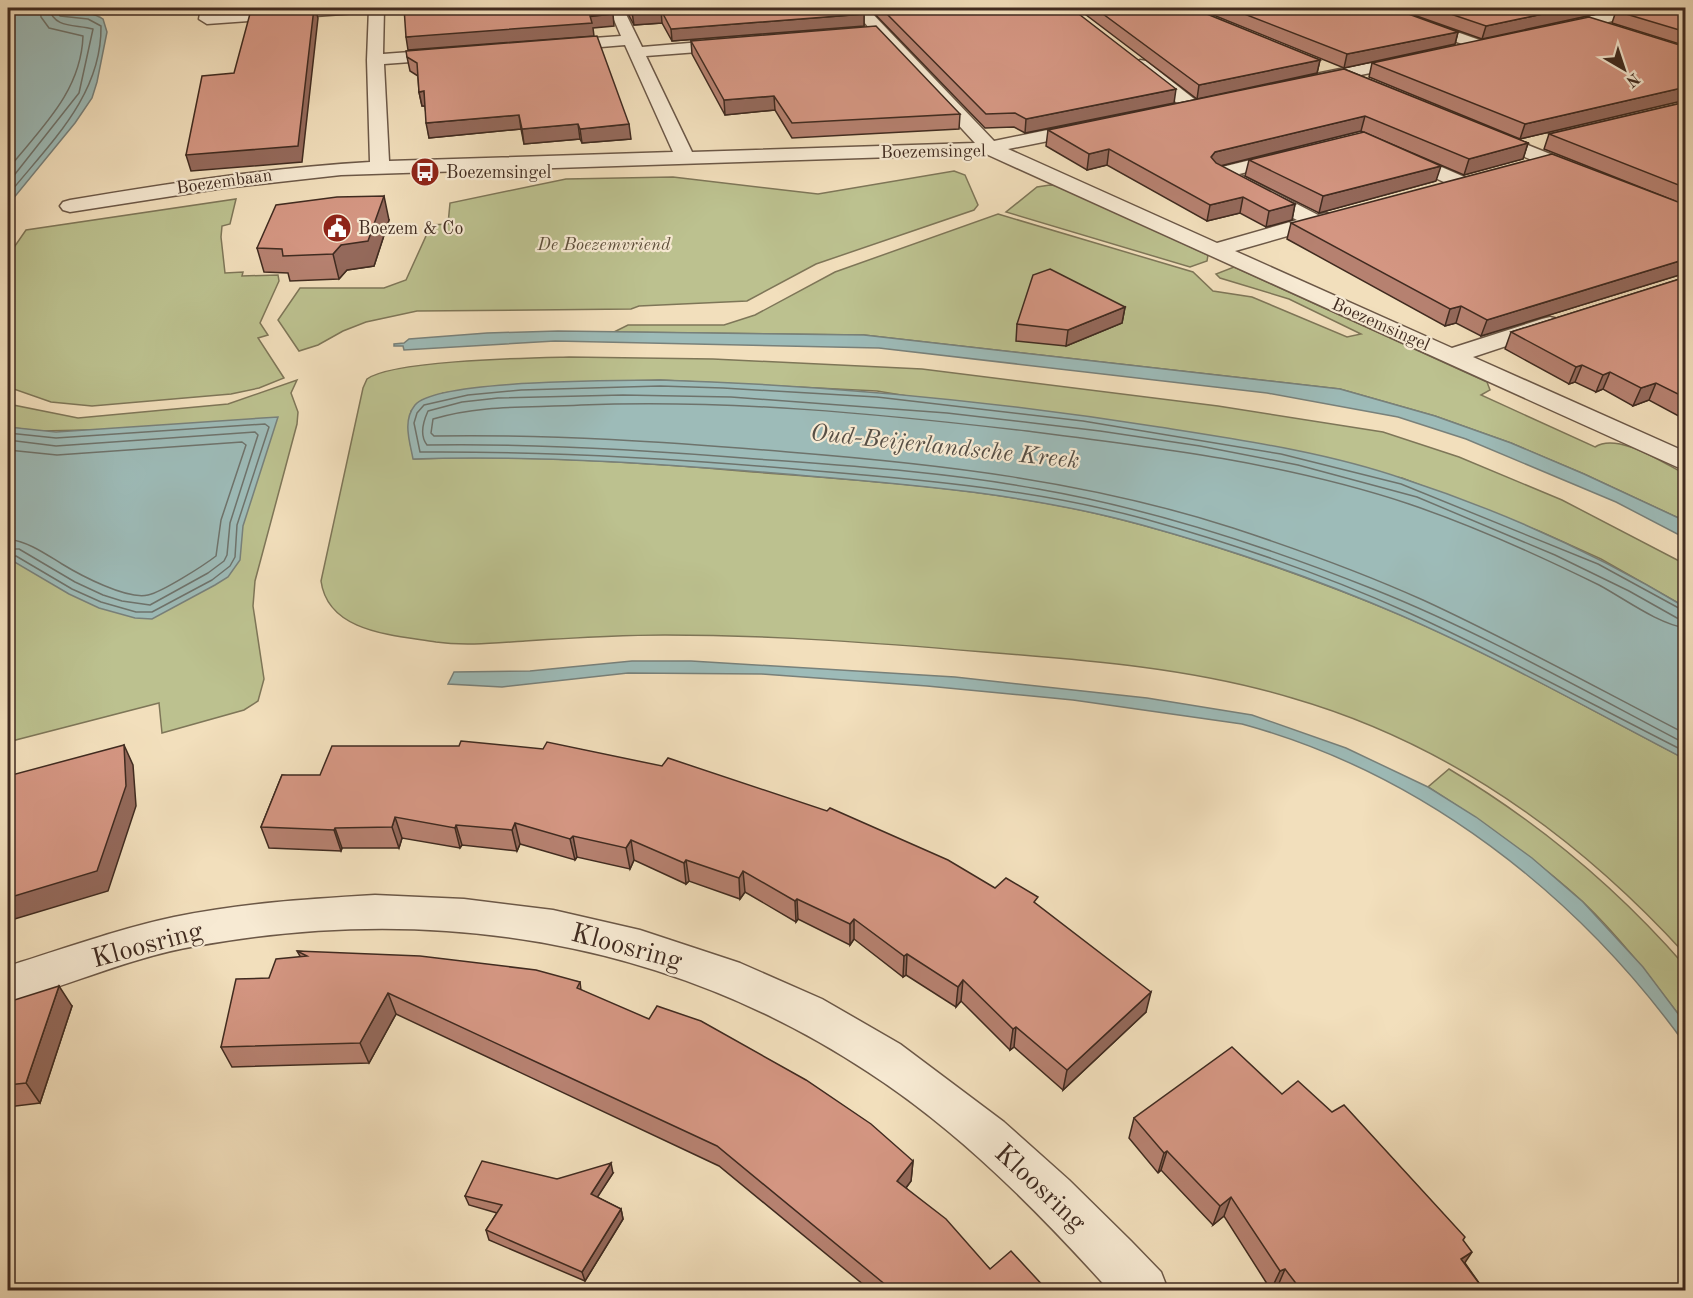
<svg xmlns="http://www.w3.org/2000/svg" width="1693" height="1298" font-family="'Old Standard TT',serif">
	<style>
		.green { fill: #bcc18f; stroke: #7e7658; stroke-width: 1.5 }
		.water { fill: #9dbbb8; stroke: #78817b; stroke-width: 1.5 }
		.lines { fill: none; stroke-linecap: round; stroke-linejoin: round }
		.shore { stroke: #6e736c; stroke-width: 1.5 }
		.street-casing { stroke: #6c5847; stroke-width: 3 }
		.street { fill: #f7ead3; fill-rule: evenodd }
		.wall { fill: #b68170; stroke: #402b20; stroke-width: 1.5 }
		.shaded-wall { fill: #94695b; stroke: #402b20; stroke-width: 1.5 }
		.building { fill: #d49682; stroke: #402b20; stroke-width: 1.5 }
		.labels { text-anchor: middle; stroke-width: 4.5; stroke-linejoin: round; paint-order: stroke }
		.far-street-label { font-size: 18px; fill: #402b20; stroke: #f7ead3 }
		.far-poi-label { font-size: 18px; fill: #402b20; stroke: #f7ead3; text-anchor: start }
		.far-park-label { font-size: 18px; font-style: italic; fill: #5f503c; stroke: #f7ead3 }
		.water-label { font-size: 24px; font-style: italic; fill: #574f46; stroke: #f7ead3 }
		.near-street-label { font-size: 27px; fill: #402b20; stroke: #f7ead3 }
	</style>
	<rect width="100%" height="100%" fill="#f2dfbc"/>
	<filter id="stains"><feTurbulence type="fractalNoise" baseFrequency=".00333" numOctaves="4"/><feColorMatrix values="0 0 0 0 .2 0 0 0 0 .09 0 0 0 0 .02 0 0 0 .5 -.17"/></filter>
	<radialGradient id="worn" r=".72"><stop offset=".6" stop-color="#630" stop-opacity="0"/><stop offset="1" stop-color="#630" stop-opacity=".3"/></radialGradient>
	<!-- green -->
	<g class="green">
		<polygon points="954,171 965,175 978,205 974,210 816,264 747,301 639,306 631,309 417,311 366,322 343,331 318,345 299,351 278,320 300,288 384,288 406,280 431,225 448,224 450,203 566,179 673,177 818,194"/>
		<polygon points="1050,185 1059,186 1208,255 1207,261 1190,267 1006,212 1037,187"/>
		<polygon points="236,199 230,224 222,226 221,237 225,273 243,272 242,276 278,275 279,281 260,323 268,335 258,338 284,378 259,388 231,394 92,406 51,402 8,387 8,256 26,230"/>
		<path d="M998 214 1193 272 1213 291 1252 297 1347 337 1361 334 1289 299 1220 278 1216 274 1234 267 1487 382 1490 390 1481 395 1595 447C1618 432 1663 463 1685 474V521L1584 474 1511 443 1435 416 1340 389 864 335 614 332 628 325H724L755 315 835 272Z"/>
		<path d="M569 357 713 359 922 369 1218 406 1383 432 1459 457 1562 500 1685 564V607L1601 559 1539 531 1402 478 877 391 660 380 521 384 443 393 411 411C407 428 409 442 414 459 528 455 640 462 753 472 859 480 966 487 1071 508 1172 529 1273 564 1369 602 1478 645 1581 705 1685 759V954C1577 836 1448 743 1292 698 1193 668 1087 660 984 652 878 643 772 635 665 635 618 635 571 638 525 641 495 643 464 646 436 642 394 635 328 633 321 581L363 388 367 379C393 360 531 358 569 357Z"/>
		<polygon points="297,380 291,393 298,412 297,424 255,581 253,606 264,679 258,701 244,710 162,733 159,703 8,742 8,626 10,621 8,620 8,563 13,561 88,430 38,431 8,427 8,404 78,418 228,404"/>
		<path d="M1449 769C1538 822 1617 888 1685 966V1023C1653 981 1621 938 1582 901 1535 858 1483 822 1428 787Z"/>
	</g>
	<!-- water -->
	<g class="water">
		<path d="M8 8C30 8 86 7 103 19L107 32 97 82 92 98 75 123 8 205Z"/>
		<polygon points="558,331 864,335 1340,389 1435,416 1511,443 1584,474 1685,521 1685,538 1616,502 1466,439 1398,417 1267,393 879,348 555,341 404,350 403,346 394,346 394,344 404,343 409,339 487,333"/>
		<path d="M660 380C827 385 994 401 1159 427 1241 440 1326 452 1404 479 1502 511 1597 554 1685 607V759C1591 710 1497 657 1400 615 1317 579 1229 549 1142 525 1026 493 905 484 786 474 662 464 538 455 413 459 410 442 402 421 415 405 436 379 620 381 660 380Z"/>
		<polygon points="278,417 243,526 240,560 228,577 215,585 152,619 135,618 99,608 69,594 13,561 8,563 8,427 56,432"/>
		<path d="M632 661H691L955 677 1147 698 1252 715 1346 748 1428 787 1476 817 1532 858 1583 902 1643 967 1685 1023V1044C1577 894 1422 773 1242 724L1073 700 927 686 762 674 628 673 502 687 448 684 454 672 530 671Z"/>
	</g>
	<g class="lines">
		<!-- shore -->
		<g class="shore">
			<path d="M8 169C41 128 81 92 83 36L49 28 41 17 40 8"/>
			<path d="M8 183 79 93 93 29C76 24 54 29 49 8"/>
			<path d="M8 195C49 144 102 96 101 26L88 19 60 16 56 8"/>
			<polyline points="8,433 56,438 265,424 269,427 237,525 235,557 230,566 212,580 152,612 136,612 101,602 72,589 16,556 8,557"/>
			<polyline points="8,440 56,446 255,432 258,435 230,523 227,555 224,561 208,573 150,605 122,601 103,595 75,582 19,549 8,549"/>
			<path d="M8 450 57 455 242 442 246 445 221 520 216 556C203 566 162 592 148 595 127 600 80 575 62 564 44 553 29 542 8 539"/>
			<path d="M1686 612 1598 564 1401 484 1281 454 1083 421 877 397 723 388 660 386 521 390 468 395 424 405 417 413 414 423 420 452C553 451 685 459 817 471 927 480 1038 490 1145 519 1234 544 1323 574 1407 612 1502 655 1593 705 1686 752"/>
			<path d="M1686 619 1677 618 1629 591 1555 555 1417 497 1298 465 1200 446 1100 431 947 413 731 397 623 395 498 398 462 402 428 411C423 422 419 435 427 445 537 443 647 450 756 459 851 466 945 472 1038 489 1153 509 1265 546 1373 589 1481 632 1583 690 1686 744"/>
			<path d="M1686 628C1658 624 1625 599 1599 585 1538 555 1474 526 1409 504 1286 463 1155 447 1027 431 879 414 730 399 581 405 531 408 482 404 433 419L431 433 434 436C552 434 670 442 788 452 939 464 1088 481 1233 528 1297 549 1361 572 1423 600 1512 641 1599 689 1686 734"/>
		</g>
		<!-- street casing -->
		<g class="street-casing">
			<g id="street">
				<polygon points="201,8 221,8 215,14 301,8 364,8 356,13 207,24 199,19"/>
				<path d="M369 8H384L383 54 451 49 459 54 451 59 384 64 389 161 673 152 625 45 553 51 545 46 553 41 621 36 609 8H623L642 47 737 39 745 44 737 49 646 56 692 152 975 143 851 8H867L994 141 1091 121 1098 123 1100 127 1098 131 1008 149 1217 243 1297 220 1214 177 1211 173 1214 169 1291 150 1298 152 1301 156 1298 160 1239 174 1318 215 1326 213 1333 215 1337 219 1333 223 1235 251 1452 348 1542 319 1550 317 1558 319 1562 324 1558 329 1473 357 1686 452V471L986 154 341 175 224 188 70 212 63 210 60 206 63 202 70 200C170 183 269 168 370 162L367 60Z"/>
				<polygon points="1368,8 1389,8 1488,43 1490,46 1482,51 1476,49 1371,11"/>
				<polygon points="1631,8 1658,8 1650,13 1552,34 1544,29 1552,24"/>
				<polygon points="1414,54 1422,59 1420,63 1306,86 1300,85 1297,81 1300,77 1306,76"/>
				<polygon points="1140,60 1146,61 1198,102 1201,106 1198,110 1186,110 1134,69 1132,65"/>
				<polygon points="1483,127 1590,170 1593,174 1590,178 1576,178 1476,137 1474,133 1476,129"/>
				<polygon points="1398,148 1469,179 1472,183 1469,187 1455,187 1391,158 1388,154 1391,150"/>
				<path d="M375 895 464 899 553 910 640 930 740 963 822 999 900 1044 1004 1122 1069 1180 1131 1241 1161 1272 1168 1290H1109C1037 1210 959 1131 868 1072 666 939 432 903 196 946 131 957 71 985 8 1002V966C63 949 118 929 174 917 241 903 308 899 375 895Z"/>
			</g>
		</g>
		<!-- street -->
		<use href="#street" class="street"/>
	</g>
	<!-- wall -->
	<g class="wall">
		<polygon points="625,8 859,8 864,14 864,26 672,41 662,23 634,25"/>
		<polygon points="869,8 1071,8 1174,103 1025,133 1014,127 985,128"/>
		<polygon points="1077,8 1192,8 1320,60 1317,73 1197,99"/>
		<polygon points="1196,8 1392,8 1458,32 1455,44 1344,68"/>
		<polygon points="1394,8 1624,8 1482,39"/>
		<polygon points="1686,8 1686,46 1612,23 1616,11"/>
		<polygon points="691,41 960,114 959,129 792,138 775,110 725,115 692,54"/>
		<polygon points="1686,47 1686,100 1520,139 1369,77 1372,63"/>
		<polygon points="407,57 631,139 582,143 580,139 524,144 521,129 429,138 425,106 422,106 419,92 418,76 410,71"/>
		<polygon points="1344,69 1528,143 1523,159 1464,175 1361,131 1220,166 1295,204 1292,220 1266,227 1240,213 1207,221 1107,165 1087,170 1046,146 1048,130"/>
		<polygon points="1686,102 1686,273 1481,336 1456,323 1445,326 1287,239 1291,223 1675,201 1544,149 1549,134"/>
		<polygon points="1249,160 1436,181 1319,213 1245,176"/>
		<polygon points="389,220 374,266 347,270 339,279 290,281 288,273 264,272 257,248"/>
		<polygon points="1686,277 1686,420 1649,400 1633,406 1603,389 1596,392 1575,382 1569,384 1505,349 1511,332"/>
		<polygon points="1125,307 1122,323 1066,346 1016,341 1017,324"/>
		<polygon points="282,775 995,888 1037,905 1146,1012 1063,1090 1014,1047 1010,1050 961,1001 956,1007 906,975 903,977 854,939 850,945 798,919 796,922 745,892 740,899 689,881 686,884 634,860 630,869 577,857 575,860 520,844 517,851 462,845 460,848 402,838 399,848 342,848 341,851 269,848 261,827"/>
		<polygon points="297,951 580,982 581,990 913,1161 911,1181 906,1188 990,1269 1047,1290 870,1290 719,1166 396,1014 369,1063 232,1067 221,1047 269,978 300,956"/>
		<polygon points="8,1002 72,1006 40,1103 8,1107"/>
		<polygon points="1282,1094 1463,1240 1465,1263 1484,1290 1278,1290 1277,1288 1271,1290 1224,1216 1213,1225 1161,1170 1158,1173 1129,1138 1134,1118"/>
		<polygon points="613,1173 597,1197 621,1209 623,1219 585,1281 489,1240 486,1230 497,1213 469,1205 465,1196 557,1179"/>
	</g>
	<!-- shaded-wall -->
	<g class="shaded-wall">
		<polygon points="314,8 315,8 318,18 302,162 191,171 186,155"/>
		<polygon points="1571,8 1624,8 1482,39 1486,26"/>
		<polygon points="661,10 662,23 634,25 632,12"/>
		<polygon points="613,14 614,26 593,28 594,36 408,50 406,37"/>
		<polygon points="864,14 864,26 672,41 671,29"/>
		<polygon points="1458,32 1455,44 1344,68 1347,54"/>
		<polygon points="1320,60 1317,73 1197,99 1199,85"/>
		<polygon points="1686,87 1686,100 1520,139 1525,124"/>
		<polygon points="1176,89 1174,103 1025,133 1026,119"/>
		<polygon points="424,91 427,106 422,106 419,92"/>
		<polygon points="774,96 775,110 725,115 724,100"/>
		<polygon points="519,115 521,129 429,138 426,123"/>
		<polygon points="1365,116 1361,131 1212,168 1211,157 1215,152"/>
		<polygon points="578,124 580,139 524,144 522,129"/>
		<polygon points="629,124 631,139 582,143 580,129"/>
		<polygon points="1528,143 1523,159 1464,175 1469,159"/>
		<polygon points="1109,149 1107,165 1087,170 1089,154"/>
		<polygon points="1441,166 1436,181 1319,213 1323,196"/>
		<polygon points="384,196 389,220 374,266 347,270 339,279 333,254"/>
		<polygon points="1243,197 1240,213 1207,221 1210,205"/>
		<polygon points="1295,204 1292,220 1266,227 1269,211"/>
		<polygon points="1686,259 1686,273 1481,336 1487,320"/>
		<polygon points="1461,306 1456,323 1445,326 1450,309"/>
		<polygon points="1125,307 1122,323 1066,346 1068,330"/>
		<polygon points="1582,365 1575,382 1569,384 1576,367"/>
		<polygon points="1610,372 1603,389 1596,392 1603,375"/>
		<polygon points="1656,383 1649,400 1633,406 1641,388"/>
		<polygon points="124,745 133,765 136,806 108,891 8,921 8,898"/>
		<polygon points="395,817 402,838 399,848 392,827"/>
		<polygon points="515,823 520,844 517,851 512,830"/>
		<polygon points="456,825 462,845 460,848 455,828"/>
		<polygon points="335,828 342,848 341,851 334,830"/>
		<polygon points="573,836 577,857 575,860 570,839"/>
		<polygon points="631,840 634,860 630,869 626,848"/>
		<polygon points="686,860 689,881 686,884 684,863"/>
		<polygon points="743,871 745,892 740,899 739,878"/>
		<polygon points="797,899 798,919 796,922 795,901"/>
		<polygon points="854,919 854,939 850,945 850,924"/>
		<polygon points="907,954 906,975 903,977 904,956"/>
		<polygon points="963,980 961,1001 956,1007 958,987"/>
		<polygon points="59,986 72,1006 40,1103 26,1083"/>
		<polygon points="1151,992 1146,1012 1063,1090 1067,1070"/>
		<polygon points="388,993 396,1014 369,1063 360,1043"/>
		<polygon points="1016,1027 1014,1047 1010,1050 1013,1029"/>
		<polygon points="1167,1151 1161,1170 1158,1173 1164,1153"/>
		<polygon points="913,1161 911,1181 896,1201 897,1181"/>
		<polygon points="611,1163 613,1173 593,1204 591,1194"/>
		<polygon points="1231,1197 1224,1216 1213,1225 1220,1206"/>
		<polygon points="621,1209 623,1219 585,1281 582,1272"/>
		<polygon points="1472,1252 1460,1270 1461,1259"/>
		<polygon points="1285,1269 1277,1288 1271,1290 1280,1271"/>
	</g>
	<!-- building -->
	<g class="building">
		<polygon points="279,8 314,8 298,146 186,155 202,76 234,73 251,10"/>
		<polygon points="404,8 610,8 613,14 590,16 592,23 406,37"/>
		<polygon points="630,8 859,8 864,14 671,29 661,10 632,12"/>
		<polygon points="881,8 1071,8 1176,89 1026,119 1015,113 986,114"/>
		<polygon points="1095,8 1192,8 1320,60 1199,85"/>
		<polygon points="1229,8 1392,8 1458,32 1347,54"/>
		<polygon points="1433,8 1571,8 1486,26"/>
		<polygon points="1631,8 1686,8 1686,32 1616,11"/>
		<polygon points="1589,17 1686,47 1686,87 1525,124 1372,63"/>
		<polygon points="876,26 960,114 792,123 774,96 724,100 691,41"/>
		<polygon points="597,36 629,124 580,129 578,124 522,129 519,115 426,123 424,91 419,92 417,63 407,57 406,51"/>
		<polygon points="1344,69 1528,143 1469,159 1365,116 1215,152 1211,157 1216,163 1295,204 1269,211 1243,197 1210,205 1109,149 1089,154 1048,130"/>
		<polygon points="1686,102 1686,188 1549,134"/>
		<polygon points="1364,132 1441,166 1323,196 1249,160"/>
		<polygon points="1552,154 1686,205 1686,259 1487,320 1461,306 1450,309 1291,223"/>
		<polygon points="384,196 368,241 341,245 333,254 283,256 282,249 257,248 276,205 337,197"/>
		<polygon points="1050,269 1125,307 1068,330 1017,324 1033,275"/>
		<polygon points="1686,277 1686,398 1656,383 1641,388 1610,372 1603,375 1582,365 1576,367 1511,332"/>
		<polygon points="461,741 543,749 547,742 662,766 668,758 827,811 830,808 948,860 995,888 1006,878 1038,897 1034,902 1151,992 1067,1070 1016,1027 1013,1029 963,980 958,987 907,954 904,956 854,919 850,924 797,899 795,901 743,871 739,878 686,860 684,863 631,840 626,848 573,836 570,839 515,823 512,830 456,825 455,828 395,817 392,827 335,828 334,830 261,827 282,775 320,775 332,746 459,746"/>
		<polygon points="124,745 126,786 97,871 8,898 8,776"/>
		<polygon points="297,951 420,956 536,970 580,982 577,988 649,1019 657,1006 701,1021 806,1080 871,1124 913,1161 897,1181 946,1219 990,1269 1011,1251 1047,1290 891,1290 887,1286 717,1146 388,993 360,1043 221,1047 236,979 269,978 276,959 307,956"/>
		<polygon points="59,986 26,1083 8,1085 8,1002"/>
		<polygon points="1232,1047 1282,1094 1298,1081 1332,1112 1344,1105 1465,1237 1463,1240 1472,1252 1461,1259 1484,1290 1301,1290 1285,1269 1280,1271 1231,1197 1220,1206 1167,1151 1164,1153 1134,1118"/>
		<polygon points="482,1161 557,1179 611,1163 591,1194 621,1209 582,1272 486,1230 502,1205 465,1196"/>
		<polygon points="248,1286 313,1290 195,1290"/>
	</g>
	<!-- icons -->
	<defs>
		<g id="bus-disc" transform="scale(1.5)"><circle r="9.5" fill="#8f2418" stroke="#f7ead3"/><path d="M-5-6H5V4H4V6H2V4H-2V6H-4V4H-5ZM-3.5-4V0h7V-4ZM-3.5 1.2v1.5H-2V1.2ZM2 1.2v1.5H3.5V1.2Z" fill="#fff"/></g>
		<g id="civic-disc" transform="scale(1.5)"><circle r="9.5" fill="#8f2418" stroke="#f7ead3"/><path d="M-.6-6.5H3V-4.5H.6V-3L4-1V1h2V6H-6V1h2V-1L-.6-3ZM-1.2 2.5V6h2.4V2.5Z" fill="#fff"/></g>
	</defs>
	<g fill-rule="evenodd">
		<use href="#bus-disc" x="425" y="172"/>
		<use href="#civic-disc" x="337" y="228"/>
	</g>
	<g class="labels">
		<!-- far-street labels -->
		<g class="far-street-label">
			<text transform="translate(933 151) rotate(-1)" y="6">Boezemsingel</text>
			<text transform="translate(224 181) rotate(-8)" y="6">Boezembaan</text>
			<text transform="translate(1381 324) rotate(24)" y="6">Boezemsingel</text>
		</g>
		<!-- far-poi labels -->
		<g class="far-poi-label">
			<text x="446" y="178">Boezemsingel</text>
			<text x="358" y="234">Boezem &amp; Co</text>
		</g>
		<!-- far-park labels -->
		<g class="far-park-label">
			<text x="604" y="250">De Boezemvriend</text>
		</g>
		<!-- water labels -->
		<g class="water-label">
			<text transform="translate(945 446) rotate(6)" y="8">Oud-Beijerlandsche Kreek</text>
		</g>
		<!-- near-street labels -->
		<g class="near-street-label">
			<text transform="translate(147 944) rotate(-15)" y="9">Kloosring</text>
			<text transform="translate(627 946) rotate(15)" y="9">Kloosring</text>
			<text transform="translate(1041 1187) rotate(43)" y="9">Kloosring</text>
		</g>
	</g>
	<!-- margin -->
	<rect width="1693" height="1298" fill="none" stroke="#f2dfbc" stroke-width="30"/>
	<rect x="9" y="9" width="1675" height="1280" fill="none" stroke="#402b20" stroke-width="3"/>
	<rect x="15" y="15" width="1663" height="1268" fill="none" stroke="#402b20" stroke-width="1.5"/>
	<!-- north arrow -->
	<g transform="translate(1624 69) rotate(141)" stroke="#f7ead3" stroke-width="4.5" paint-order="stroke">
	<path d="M0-4.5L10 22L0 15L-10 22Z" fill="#402b20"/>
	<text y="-9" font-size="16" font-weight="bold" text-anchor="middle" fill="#402b20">N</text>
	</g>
	<rect width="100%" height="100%" filter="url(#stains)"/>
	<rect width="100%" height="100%" fill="url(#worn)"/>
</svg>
